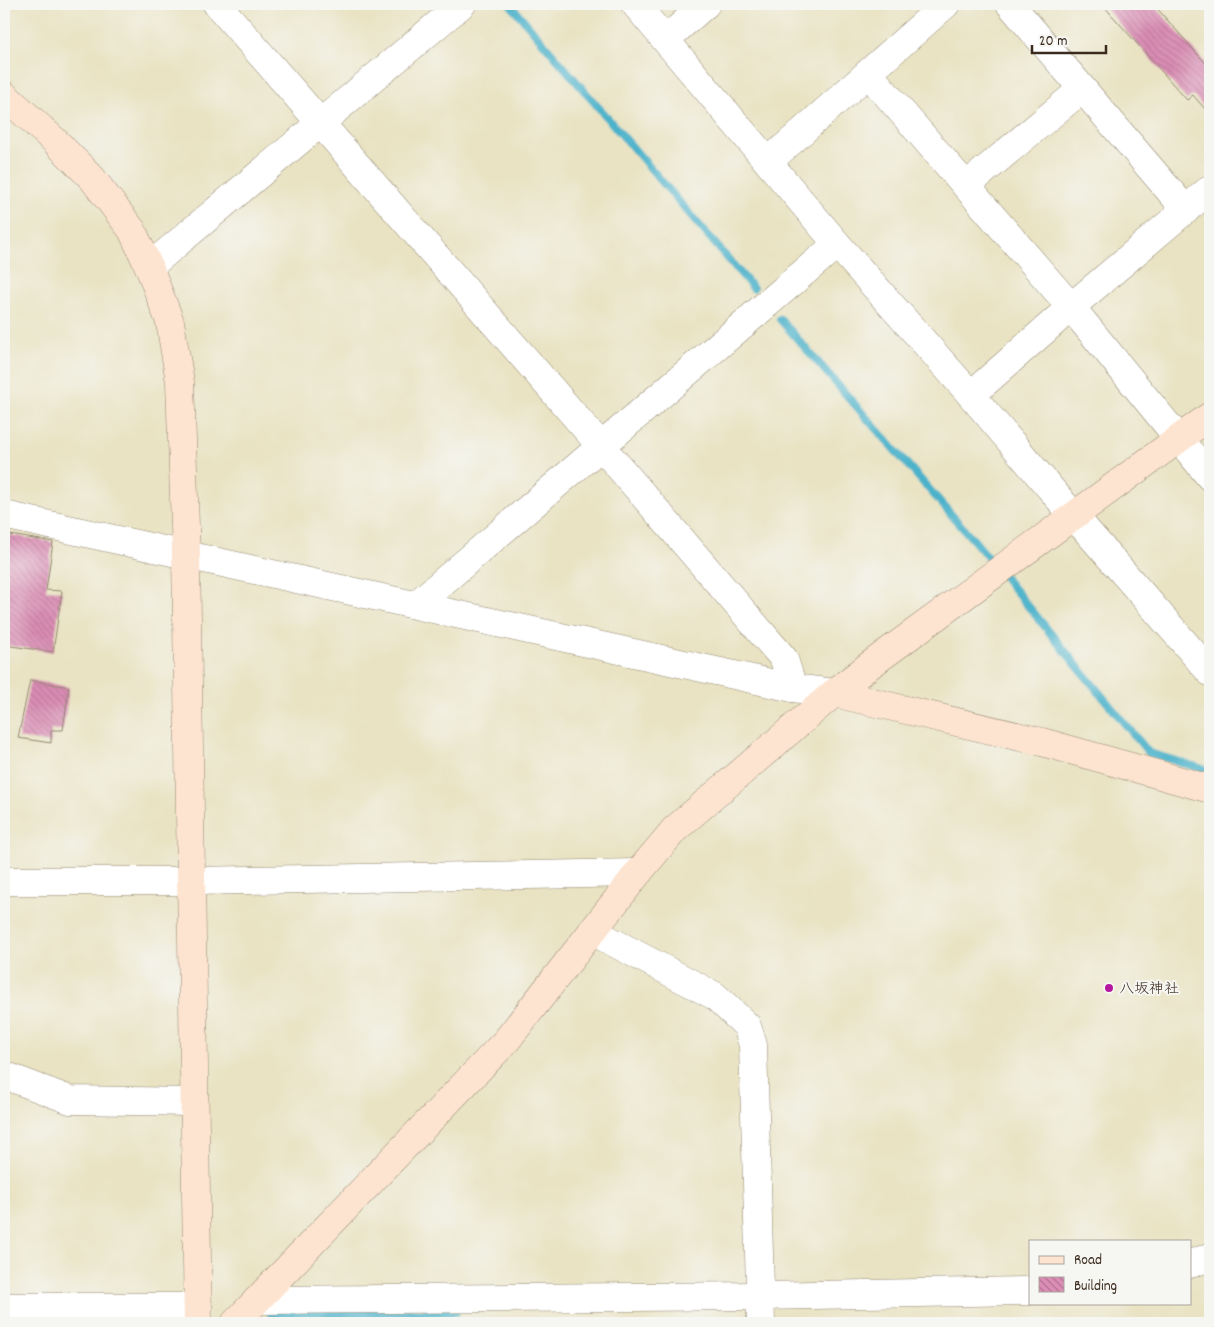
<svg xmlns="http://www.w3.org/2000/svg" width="1214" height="1327" font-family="Dekko,'Klee One',sans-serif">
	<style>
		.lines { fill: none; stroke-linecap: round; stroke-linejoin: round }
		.stream { stroke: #4bb2ca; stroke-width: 8 }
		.building { fill: url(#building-back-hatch) }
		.street-casing { stroke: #928670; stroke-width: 29 }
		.secondary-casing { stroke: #928670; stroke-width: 29 }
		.street { stroke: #fff; stroke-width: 28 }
		.secondary { stroke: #fde4d1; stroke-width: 28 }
		.poi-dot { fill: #b5179e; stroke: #f6f6f2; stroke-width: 2 }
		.labels { text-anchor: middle; stroke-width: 4; stroke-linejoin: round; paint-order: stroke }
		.poi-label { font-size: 15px; fill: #3b2a1e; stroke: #f6f6f2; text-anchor: start }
	</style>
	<defs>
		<pattern id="building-back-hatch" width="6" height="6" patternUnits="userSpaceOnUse" patternTransform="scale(1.25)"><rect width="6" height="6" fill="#db8db5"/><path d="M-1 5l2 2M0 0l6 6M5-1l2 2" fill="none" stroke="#b37393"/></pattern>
	</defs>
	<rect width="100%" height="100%" fill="#f6f6f2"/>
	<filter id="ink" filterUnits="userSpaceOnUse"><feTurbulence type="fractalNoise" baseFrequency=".02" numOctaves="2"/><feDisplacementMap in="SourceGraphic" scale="10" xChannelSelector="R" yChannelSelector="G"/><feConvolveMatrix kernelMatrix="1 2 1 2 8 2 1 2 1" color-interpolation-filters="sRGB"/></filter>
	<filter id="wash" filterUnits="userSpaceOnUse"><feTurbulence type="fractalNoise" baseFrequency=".0096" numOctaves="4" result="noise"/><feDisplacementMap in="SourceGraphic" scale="20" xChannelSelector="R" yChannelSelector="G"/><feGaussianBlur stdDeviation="1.12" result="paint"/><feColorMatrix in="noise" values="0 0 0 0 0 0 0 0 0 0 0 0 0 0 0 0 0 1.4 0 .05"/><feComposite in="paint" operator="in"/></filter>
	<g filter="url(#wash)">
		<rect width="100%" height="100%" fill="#e9e3c3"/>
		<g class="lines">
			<!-- stream -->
			<g class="stream">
				<polyline points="510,4 753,288"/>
				<polyline points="780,319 977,544 1149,753 1210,771"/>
				<polyline points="271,1315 456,1312"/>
			</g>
		</g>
		<g id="blocks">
			<!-- building -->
			<g class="building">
				<polygon points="1102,4 1153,4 1210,68 1210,115 1193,95 1187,100"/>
				<polygon points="4,534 53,542 46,590 62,591 53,652 4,645"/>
				<polygon points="30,680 69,687 63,730 51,730 51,743 18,738"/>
			</g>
		</g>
	</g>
	<g filter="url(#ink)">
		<use href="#blocks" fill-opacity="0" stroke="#928670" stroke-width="1"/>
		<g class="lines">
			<!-- street casing -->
			<g class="street-casing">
				<g id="street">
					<polyline points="217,4 601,446 784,659 793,688"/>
					<polyline points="635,4 837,244 971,395 1073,515 1210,672"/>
					<polyline points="1010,4 1186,210"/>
					<polyline points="666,39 706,4"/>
					<polyline points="868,73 1071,307 1210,477"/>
					<polyline points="769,161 946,4"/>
					<polyline points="966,186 1082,89"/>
					<polyline points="149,267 462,4"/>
					<polyline points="971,395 1071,307 1210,189"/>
					<polyline points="4,515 793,688 834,693"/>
					<polyline points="417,604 837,244"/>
					<polyline points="4,881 191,881 638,873"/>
					<polyline points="592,931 715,996 747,1026 753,1045 761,1323"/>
					<polyline points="4,1075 70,1100 194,1102"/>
					<polyline points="1190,1264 1210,1257"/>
					<polyline points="258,1300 761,1296 1030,1291"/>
					<polyline points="4,1307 198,1307"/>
				</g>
			</g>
			<!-- secondary casing -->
			<g class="secondary-casing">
				<g id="secondary">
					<polyline points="4,95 55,141 92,178 132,230 149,267 170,322 180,382 186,555 198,1323"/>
					<polyline points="834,693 1042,742 1210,789"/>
					<polyline points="235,1323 506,1041 638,873 675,829 834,693 870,665 1210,416"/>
				</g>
			</g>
			<!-- street -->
			<use href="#street" class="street"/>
			<!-- secondary -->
			<use href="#secondary" class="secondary"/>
		</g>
	</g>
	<!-- markers -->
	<circle class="poi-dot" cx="1109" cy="988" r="5"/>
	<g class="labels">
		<!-- poi labels -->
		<g class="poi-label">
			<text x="1119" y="993">八坂神社</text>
		</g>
	</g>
	<!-- margin -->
	<rect width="1214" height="1327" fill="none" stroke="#f6f6f2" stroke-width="20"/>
	<!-- legend -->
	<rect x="1029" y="1240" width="162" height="65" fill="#f6f6f2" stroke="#aba49d"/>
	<rect x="1039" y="1256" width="25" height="8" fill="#fde4d1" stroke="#aba49d"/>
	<text x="1074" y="1264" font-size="15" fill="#3b2a1e">Road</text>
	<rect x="1039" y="1277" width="25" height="15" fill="url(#building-back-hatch)" stroke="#aba49d"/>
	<text x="1074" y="1290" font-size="15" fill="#3b2a1e">Building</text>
	<!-- scale -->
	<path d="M1032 45v8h74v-8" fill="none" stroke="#3b2a1e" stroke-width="2.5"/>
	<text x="1039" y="45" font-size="15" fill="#3b2a1e" stroke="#f6f6f2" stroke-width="4" paint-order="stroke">20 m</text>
</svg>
